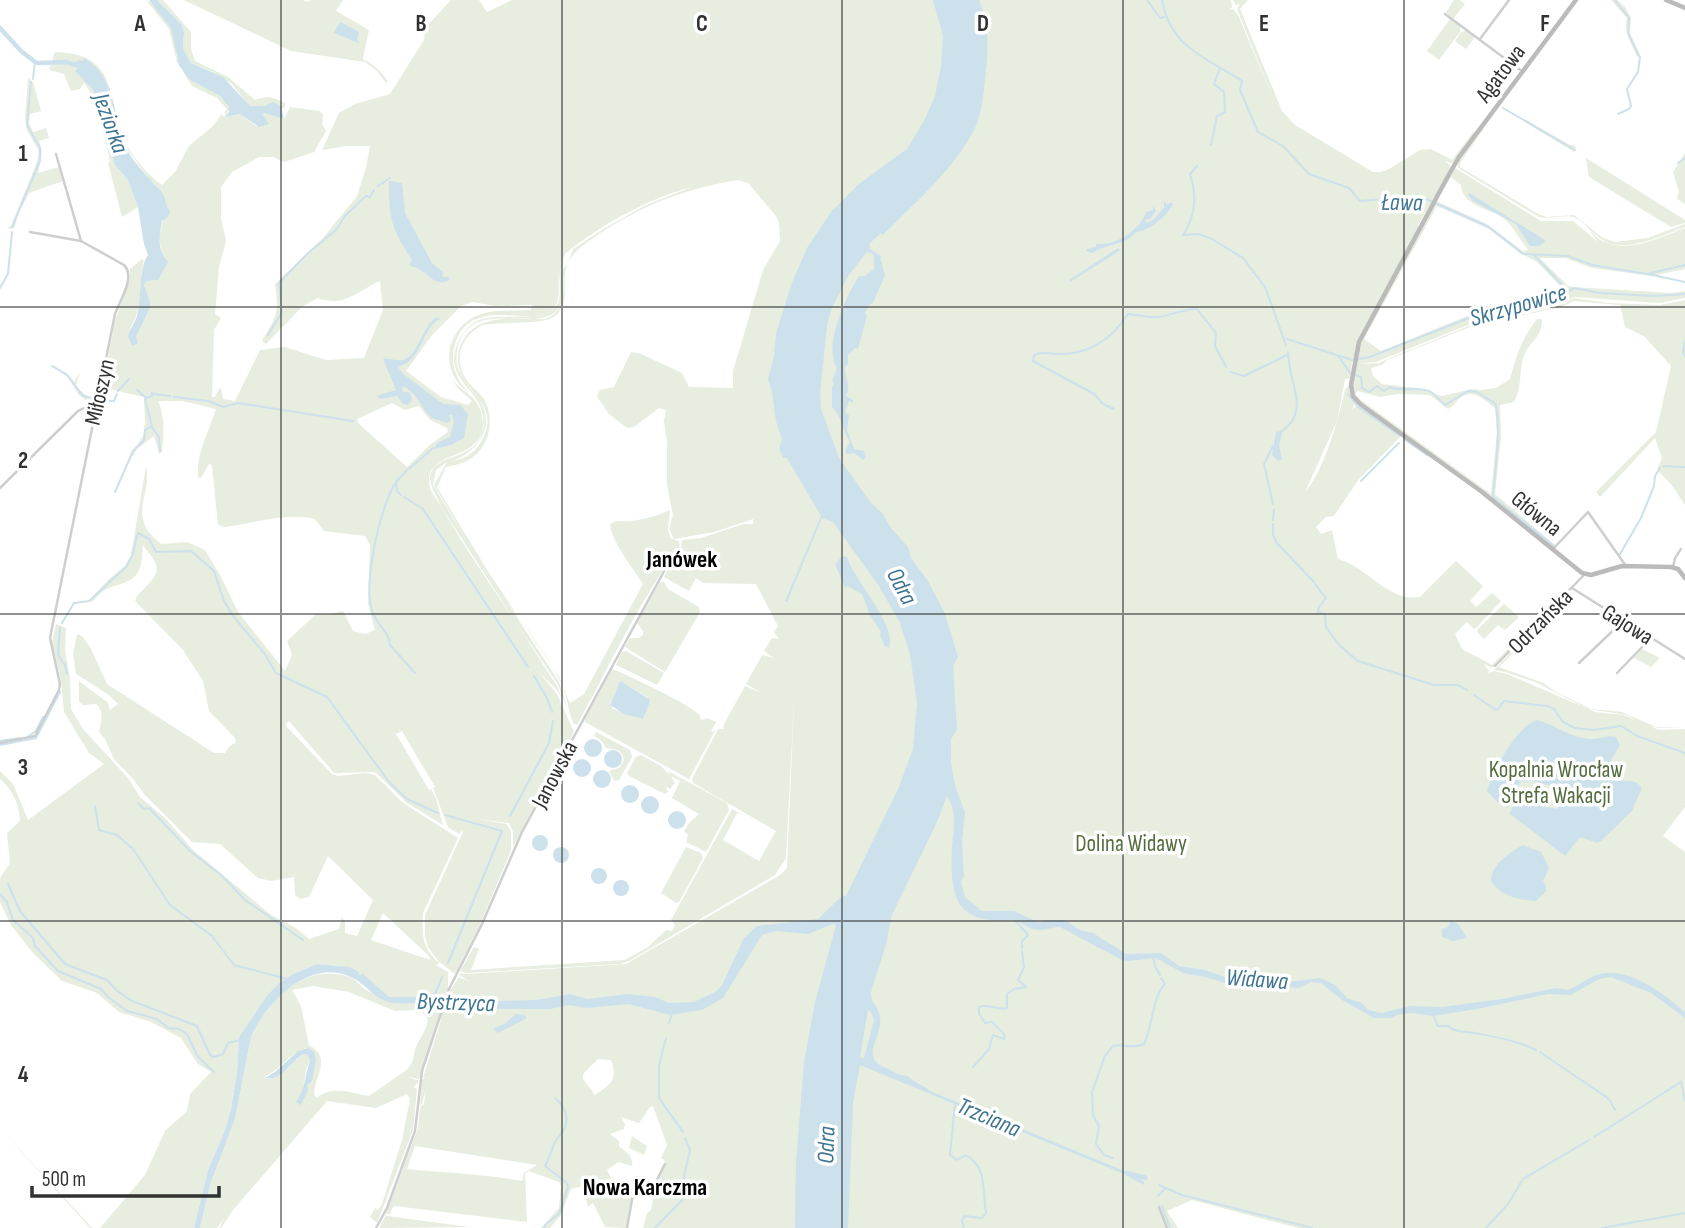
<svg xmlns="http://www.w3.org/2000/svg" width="1685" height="1228" font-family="'Sofia Sans Condensed',sans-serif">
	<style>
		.green { fill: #e7eddf; fill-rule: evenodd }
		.water { fill: #cce1ec; fill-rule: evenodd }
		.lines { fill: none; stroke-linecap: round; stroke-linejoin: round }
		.stream { stroke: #cce1ec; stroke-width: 2 }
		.river { stroke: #cce1ec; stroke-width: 4.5 }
		.street { stroke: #cecece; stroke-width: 2.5 }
		.secondary { stroke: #bbb; stroke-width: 4.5 }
		.grid { fill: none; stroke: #313131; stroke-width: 2; stroke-opacity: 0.55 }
		.labels { text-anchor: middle; stroke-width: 7; stroke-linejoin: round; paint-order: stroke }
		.street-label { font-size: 23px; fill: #313131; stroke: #fff }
		.park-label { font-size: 23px; fill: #556c3e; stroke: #fff }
		.water-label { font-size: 24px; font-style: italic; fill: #3f7492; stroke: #fff }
		.neighbourhood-label { font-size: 24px; font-weight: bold; fill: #000; stroke: #fff }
		.grid-label { font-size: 23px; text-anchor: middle; font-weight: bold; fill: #313131; stroke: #fff; stroke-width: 7; stroke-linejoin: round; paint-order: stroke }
	</style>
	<rect width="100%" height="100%" fill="#fff"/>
	<!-- green -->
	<g class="green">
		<path d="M146 0C156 4 171 23 173 34 176 46 175 56 181 67 194 90 217 85 230 109L226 114 224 113 227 109 217 98 192 86 177 62 169 29Z"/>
		<path d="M157 0H163L191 32V49L195 61 228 77 255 100C267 95 274 97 286 104L283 109 281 106H249L232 84 215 73 191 63 183 49 184 32 182 25Z"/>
		<polygon points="184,0 303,0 307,2 311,0 343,0 336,11 369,30 363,58 365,62 366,60 379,70 388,81 386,83 377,71 365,62 291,51"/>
		<path d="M451 0H479L487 12 512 0H1231L1232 7 1228 10 1233 9 1238 15 1277 108 1237 9 1240 4 1236 5 1233 0H1248L1240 9 1282 111 1295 125 1373 172H1381L1389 169 1420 150 1431 149 1452 160 1474 131 1476 133 1453 164 1444 160 1452 167 1418 225V229L1436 201 1485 223 1523 251 1528 250C1520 240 1513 225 1503 218 1489 208 1462 206 1461 185L1451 177 1439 197 1455 168 1541 221H1573L1598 242 1588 228C1593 233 1598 240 1605 242 1630 253 1661 237 1685 228V269L1652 276 1592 268 1565 258H1540L1568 286 1573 287 1672 293 1685 291V298L1660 303 1574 297 1558 305 1478 321 1376 362 1356 364 1383 363H1378L1469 326 1555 307 1574 298 1608 303 1660 305 1685 300V505L1671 484 1657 470 1662 458 1655 438 1600 497 1596 492 1656 432 1671 366 1645 337 1625 327 1620 305 1574 301 1561 307 1470 327 1387 360 1382 365 1371 368 1373 376 1382 384 1416 388 1442 396 1472 389 1480 390 1496 388 1510 379C1516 357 1522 338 1537 319H1542C1542 339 1528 342 1523 358 1519 373 1522 388 1514 402L1500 405 1501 437 1495 494 1555 545 1553 548 1489 496 1361 404 1352 388 1354 362H1352L1350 378 1345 379 1337 421 1305 492C1324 471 1339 418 1345 389L1349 385 1350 392 1355 402 1352 410 1356 406 1400 437 1359 479 1334 516 1326 517 1316 527 1321 534 1332 530 1338 559C1368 567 1387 602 1420 597L1456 561 1483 586 1470 601 1476 607 1492 593 1501 601 1477 627 1474 629 1467 622 1455 634 1462 649 1492 665 1523 634 1524 636 1492 668 1484 664 1489 671 1488 673 1494 671 1507 674 1595 712 1624 715 1659 730 1685 729V807L1663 836 1685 852V1228H1298L1192 1200 1167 1211 1178 1228H643L647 1213 651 1210 654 1194 651 1192 661 1176 657 1177 665 1161 661 1158 667 1145 653 1106 650 1107 639 1123 621 1117 625 1124 624 1129 610 1134 619 1141V1146C627 1153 633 1155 632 1166L618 1162 607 1170 618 1192 631 1198 626 1228 605 1227 593 1203 588 1207 584 1187 582 1186 571 1189 561 1215 550 1228H541L559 1208 561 1186 559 1182 529 1171 525 1174 527 1222 395 1206 393 1207 390 1214H386L418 1128 420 1107 424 1104 426 1089 422 1104 420 1105 422 1080 426 1077 423 1078 441 1020 439 1019 419 1079 408 1077 419 1081 415 1085 418 1084 413 1087 417 1089 413 1130 377 1223 370 1217 375 1208 378 1210 382 1204 402 1140 410 1099 407 1094 376 1108 327 1101 233 1210 221 1228H219L226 1216 217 1228H200L210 1185 235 1119 251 1037C267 1001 304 963 347 976 357 979 360 987 368 991 394 1005 414 1007 441 997H389L360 975 341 966 317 964 293 974 278 984 264 1000 239 1037 237 1073 231 1109 225 1130 208 1170 194 1228H100L145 1175 165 1131 187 1111 190 1094 211 1072 198 1064 181 1038 151 1022 119 1012 97 993 62 981 33 953 11 925 0 902V878L10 863 7 833 20 821C19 803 13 791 0 779V771L13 784 28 820 104 764 89 753 64 712 61 680 52 643 56 624 66 628 65 651 70 678 71 709 83 729 128 778 140 797 166 819 193 850 271 915 296 928 309 939 339 929 342 917 345 922V933L357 936 373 900 328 856 309 897 300 899 295 895 294 877 271 881 258 878 220 844 192 842 145 795 133 779 114 759 105 739 99 732C101 721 105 712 96 704L83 705 79 702V681L108 703 110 710 118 704 109 695 76 674 73 654 77 634 82 636 90 647 107 684 214 753H225L229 747 236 742 235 738 209 711 203 681 183 650 135 601C140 587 165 578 154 560 151 555 146 550 143 545 142 553 143 563 138 572 133 582 119 584 109 588 102 590 97 597 92 602L89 601 109 579 125 566 131 555 146 466C153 496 125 516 161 544L187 542 205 550 220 575 238 612 285 671 292 655 287 641 316 614 326 615 343 611 353 631 365 634 375 630 368 604 370 545 365 536 324 531 315 519C285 512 255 523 225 527L218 525 212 465 209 464 201 478 198 477C196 453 209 432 216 409L183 401H158C165 415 164 436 162 452L159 454 154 436 137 449 133 456 131 455 143 436 145 423 144 397 105 388 103 385 115 321 130 279V269L142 259 144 260C138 283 144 308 130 328L136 337 150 308V303L144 285 147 281 158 280 163 257 159 238 166 207 162 191 149 179 128 150 121 136 106 81 83 61 76 72 92 89 97 99 115 165 128 180 138 207 122 217 108 163 110 161C104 134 101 106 84 83L80 89 71 91 64 74 49 70 55 52C111 54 108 84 120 129 126 150 144 172 162 185L175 172 189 146 212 127 222 114 224 117 240 114 256 126 268 123 263 115 264 113 284 119 290 107 319 111 323 114 322 124 326 131 314 152 284 162 273 157H259L232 172 221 187V218L226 241 219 267 215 314 221 318 214 330 212 397H215L219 389 221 388 223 399 235 401 260 350 285 347 326 360 364 358 383 310 380 281C357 291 344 308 318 298L303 306 266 344 262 341C277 316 279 313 275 284L323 238 357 196 366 168 370 146H347L322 150 339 113 355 104 390 94 424 40 426 27ZM738 180 748 183 776 216 779 223 780 241 763 270 733 371V388L689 387 682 373 641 354 631 352 614 387 600 390 597 396 608 413 627 428 634 427 659 408 666 410 664 421 667 443V485L673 515 669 529 674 539 714 532 753 519V524H743L701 538 682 540C682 552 669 565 664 577L689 591 696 578 703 583 756 584 778 626 774 632 779 639 772 638 764 651 774 658 762 655 746 684 762 693 745 686 723 726 724 729H718L692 779 693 783 776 831 759 861 723 840 737 813 743 815 732 809 671 920 675 925 672 931 666 930 648 947 625 960 471 970 479 949 474 947 460 971 466 973 620 964 629 961 775 875 786 858 795 681 787 868 780 875 626 964 466 974 460 973 459 975 470 982 459 977 451 989 448 988V972L436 965 439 963C421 947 422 934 423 913L458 838 403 803 375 775 366 773 338 776 332 774 285 725 289 721 334 773 375 772 407 803 443 825 436 798 431 789 429 790 396 734 402 731 435 787 433 788 448 827 459 834 461 831 463 832 425 915V936L428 947 439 962 455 974 478 929 511 851V832L507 824 476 819 509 823 513 832V847L574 732 557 694 538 671 556 689 562 698 557 686 431 491C415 443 499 468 480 409 475 394 458 390 451 377 455 388 464 393 472 401L468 405 441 397 406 371 432 335 461 306 472 302 496 306 532 305 531 310C516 311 497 309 481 314 446 326 437 371 469 393 457 380 450 366 454 348 468 292 529 329 552 310 563 301 557 279 559 269 559 279 561 291 559 300 552 327 498 310 477 321 467 326 461 335 457 345 444 379 479 388 483 416 489 465 432 449 430 478 429 503 539 653 558 685L568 710 559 682 507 602C523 622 552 663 563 687 568 699 568 713 574 724L577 725C611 664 638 601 680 547L679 541 670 538 668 529 670 510C658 516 645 519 631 521 623 522 617 519 610 524 611 541 633 568 643 584L584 694 570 703 559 677 487 570 437 487 446 467C453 465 461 464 467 461 489 450 496 420 484 399 479 391 471 387 466 379 452 359 463 334 483 325 499 322 541 324 552 318 572 306 561 285 566 268 571 252 586 243 599 234 642 205 687 188 738 180ZM692 187 646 205 605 228 573 249 568 263 563 269C563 288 568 311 545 319 514 319 473 312 460 347 457 356 457 365 461 374 472 398 499 407 482 440 476 452 465 459 453 461 477 452 495 428 481 403 471 384 453 376 457 351 468 294 534 335 557 310 570 295 556 270 566 253 602 224 647 199 692 187ZM1437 206 1487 228 1520 253 1537 262 1561 287 1560 291 1477 312 1381 351 1364 339ZM1357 391 1380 397 1397 394 1430 395 1448 409C1454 406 1455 402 1460 398 1473 387 1485 401 1495 408L1497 432 1491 494 1361 400 1356 395ZM392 403 405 410 419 406 430 420 447 428 448 432 431 444 407 467 358 423 357 419ZM447 462 434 485 473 550 433 485 436 470ZM383 913 429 956 430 960 371 940ZM313 986 349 992 395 1011 417 1010 425 1015 428 1020C425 1034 420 1037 416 1047 413 1055 414 1061 408 1069L369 1096C351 1093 332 1085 317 1098L314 1095C314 1075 333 1059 309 1045L301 1006 292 990ZM308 1048 314 1051 306 1091 301 1103 306 1069 310 1061 308 1055 303 1054C290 1063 284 1079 266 1079L265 1076C281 1070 291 1050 308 1048ZM598 1059 611 1060C618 1080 611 1084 595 1095L583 1079V1074ZM415 1146 537 1165 524 1173 522 1181C484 1174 445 1173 407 1169Z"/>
		<polygon points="1454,0 1460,0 1465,4 1453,19 1446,12"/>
		<path d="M1611 0H1617L1625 7 1631 18 1630 33 1640 55 1637 56C1632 44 1623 32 1627 18Z"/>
		<polygon points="1450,19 1460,26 1460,32 1439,60 1427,51"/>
		<polygon points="1466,31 1475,37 1466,49 1455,41 1461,32"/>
		<polygon points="28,78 33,82 41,111 30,114 29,123 33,132 46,128 49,138 39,141 42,152 38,173 59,167 63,181 29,193 18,214 15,227 11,229 7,228 11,226 37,162 39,151 27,130 25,118"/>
		<path d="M1507 95 1460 163V167L1538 214 1547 217 1574 215 1603 238 1615 242 1648 238 1685 224V227C1662 235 1631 252 1606 242 1595 237 1587 224 1576 218 1567 213 1551 220 1539 217L1458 168 1457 163Z"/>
		<polygon points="1526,120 1570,145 1574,145 1576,148 1574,152 1525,122"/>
		<polygon points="1685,153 1685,204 1677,199 1679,192 1673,172"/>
		<polygon points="1586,158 1685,220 1685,223 1671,227 1589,177"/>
		<path d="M53 365 68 374 74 382 80 372 76 385C82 394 87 397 97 398V401L89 403 78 394 67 376 52 366Z"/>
		<polygon points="660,582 664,582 668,589 699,607 700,612 665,672 625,647 630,638 638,638 643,635 643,631 637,623"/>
		<polygon points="1504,604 1519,617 1505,630 1498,625 1484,639 1477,632 1478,629"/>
		<polygon points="1541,621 1543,622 1499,667 1543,683 1556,692 1591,709 1622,712 1656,727 1685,728 1659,728 1645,725 1627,715 1588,709 1535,682 1505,672 1494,670"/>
		<polygon points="1642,649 1660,658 1651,667 1634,658"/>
		<polygon points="626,651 664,673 657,685 616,665 622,652"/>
		<path d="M612 669 629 676 630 678 631 677C654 689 679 699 700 715V719L703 720 705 718V721L707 718 716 722 711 731 713 732 716 729 689 779 585 722V719ZM620 682 647 697 650 702 642 719 613 709 610 704Z"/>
		<path d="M596 732 630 750 632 757 619 780 614 781 609 771 619 768 624 760C622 750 616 749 606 748L602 741 594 736Z"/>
		<polygon points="641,755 661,766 670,775 668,771 727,803 729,810 706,852 686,842 688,835 684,831 690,822 699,814 672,798 680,781 671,776 675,783 670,789 667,787 666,790 669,791 665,794 629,776 627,773 636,757"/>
		<polygon points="686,847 701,853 703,858 679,902 676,903 661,893"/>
		<polygon points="0,1128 92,1228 90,1228"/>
		<polygon points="632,1136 647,1146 644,1155 629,1148"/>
		<polygon points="386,1215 387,1216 469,1227 379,1228"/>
	</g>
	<!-- water -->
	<g class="water">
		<polygon points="149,0 157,0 182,25 184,32 183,49 191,63 223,77 250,106 265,106 273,102 281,106 284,119 264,113 263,115 269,124 259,127 240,114 224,117 229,112 229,107 220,96 189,79 179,65 171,28"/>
		<path d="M933 0H979C988 20 989 48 986 69 984 88 983 111 975 128 954 170 915 202 883 235L881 233 869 244 870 249 882 257 880 258 885 275 873 303 869 305 865 313 867 316 858 349 855 348 848 355V365L845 366C844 377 852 386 846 396L853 400V403L849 401 845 412 849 415 847 430 854 449 864 451 866 457 863 460 854 453 847 454 845 451 850 442C842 429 842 417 832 407V388L834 384 832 381 837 368C823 345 845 299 859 276H865L874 269V256L872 253 867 252 848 276 831 310 827 326 820 394 821 409 839 458 871 503 883 514 891 528 908 547 911 558 928 581 945 614 958 657 953 666 957 730 951 739V763L955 785 965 813 962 841 964 876 961 882 965 897 982 911H1014L1040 923 1045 920H1065L1080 930 1093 933 1126 954 1161 953 1179 966 1205 970 1228 978 1288 982 1320 978 1335 985 1347 998 1362 1003 1368 1010 1382 1013 1410 1006 1442 1007 1502 999 1556 988 1568 990C1578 986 1588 978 1597 975 1625 964 1665 994 1685 1012V1018L1651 993 1611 977 1599 979 1571 995 1548 994 1477 1009 1434 1016 1411 1013 1396 1015 1393 1018H1374L1342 1000 1321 983 1311 982 1299 988 1229 984 1205 977 1183 973 1156 958 1128 961 1122 960 1060 927C1053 927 1049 929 1043 930 1032 931 1025 925 1016 920 960 925 949 904 952 848 953 829 958 813 947 796L937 822 891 917 887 941 871 992C870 1003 879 1007 880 1017 883 1039 857 1057 888 1069 897 1073 897 1075 908 1076 915 1084 923 1084 930 1091L1122 1170 1145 1175 1148 1177 1147 1180 1139 1179 1144 1182V1185L1124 1174 860 1065 853 1103 848 1228H795L796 1163 804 1062 815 1002 836 925 833 924 808 934 776 931 762 935 723 998 702 1010 670 1015 629 1004 587 1008 569 1005 550 1009H487L484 1013V1008C470 1009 455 1012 441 1009 436 1008 431 1005 426 1004 413 1002 401 1005 388 1002 373 997 366 985 353 978 311 956 266 1002 251 1037L235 1119 210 1185 200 1228H194L208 1170 225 1130 231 1109 237 1073 239 1037 266 997 278 984 293 974 317 964 350 967 359 972V975L363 974 389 997H441L453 1002 536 1000 570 994 587 999 627 994 655 997 669 1003 694 1002 717 991 722 985 744 938 757 926 818 919 842 896H846L899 787 913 749 917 703 910 654 900 623 879 586 833 522 822 518 787 602 785 601 821 516 787 458H783L779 448 782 440 776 421 772 392 768 379 774 356 776 334 791 285 807 248 831 212 859 184 907 149 924 121 935 96 941 66 943 36ZM868 1010 871 1012 874 1020 864 1058 860 1057Z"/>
		<polygon points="340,22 359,32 357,39 359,43 334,33"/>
		<path d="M84 58C117 76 112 120 127 150 134 162 145 174 154 184 157 187 160 189 162 192 166 198 165 205 170 212L167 218 162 221C159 237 157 250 168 262L158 280 147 281 144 285 150 302V308L136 337 138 343 132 346 128 336C130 328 135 323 137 316 142 298 138 269 148 255L144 244 138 207 128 180 115 165 97 99 92 89 75 71 78 68 74 66 73 63 80 60 83 61Z"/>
		<path d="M389 181 402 183 405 213 432 263 443 272 442 277H450L449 280C435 287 430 275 419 269 416 267 412 267 409 265L412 260C391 227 389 220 389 181Z"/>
		<polygon points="1469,193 1545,240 1544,243 1538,246 1530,246 1516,224 1473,201 1468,195"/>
		<path d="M1164 201 1167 205 1171 202 1173 204C1167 216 1148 232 1136 232 1127 245 1106 244 1092 253L1086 251 1087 249 1096 247V244C1115 246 1140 231 1146 212L1153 210V206L1156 211 1151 218 1145 220 1147 223 1153 220 1164 208Z"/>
		<polygon points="1118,248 1120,250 1113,255 1070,282 1069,280"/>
		<path d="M437 317 440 319C424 326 423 351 408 362 405 364 402 365 398 367L402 373 443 404 460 405 468 414 464 438 451 445 434 449 437 443 450 437 454 422 452 415H449L451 420 447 423C442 420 436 421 431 417 419 406 421 396 403 386L402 391 410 393 412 400 407 405 403 404 397 396 380 399 376 396 396 390 383 359C390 358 395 361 403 360 418 357 423 324 437 317Z"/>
		<polygon points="1281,431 1282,434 1279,446 1282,459 1278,461 1272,455 1276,432"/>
		<path d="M842 556 847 557C853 579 898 626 889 648L885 646 880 636 881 632 870 615 862 594 848 586 845 588 835 564Z"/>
		<polygon points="620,681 649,699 650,702 643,719 624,714 610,705"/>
		<path d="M1537 720C1556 725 1569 737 1589 739 1599 740 1607 734 1616 737L1620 745 1606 769 1605 777C1617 785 1633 775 1642 788L1632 811 1601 841 1597 843 1580 837 1565 856 1509 813 1516 803 1520 802 1558 809 1560 798 1556 787 1532 781 1520 782 1508 808 1495 800 1487 791C1492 771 1518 725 1537 720Z"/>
		<circle cx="593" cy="748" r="9"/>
		<circle cx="613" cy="759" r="9"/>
		<circle cx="582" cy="768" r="9"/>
		<circle cx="602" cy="779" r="9"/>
		<circle cx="630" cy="794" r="9"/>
		<circle cx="650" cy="805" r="9"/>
		<circle cx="677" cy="820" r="9"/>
		<circle cx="540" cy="843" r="8"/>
		<path d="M1523 845 1541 852 1549 868 1543 881 1546 886V891L1536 901C1519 900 1500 896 1491 881 1491 865 1510 852 1523 845Z"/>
		<circle cx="561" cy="855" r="8"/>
		<circle cx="599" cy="876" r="8"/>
		<circle cx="621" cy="888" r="8"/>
		<polygon points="1451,920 1458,924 1467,938 1453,941 1442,937 1442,929 1448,927"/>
		<polygon points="516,1014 525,1015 527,1018 498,1033 493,1028 503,1025"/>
		<path d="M308 1048 314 1051 316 1059 312 1081 307 1085 308 1090 301 1105 296 1102C306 1089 304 1076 310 1061L308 1055 303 1054C290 1062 282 1082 265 1078L275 1072 298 1051Z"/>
	</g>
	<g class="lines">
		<!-- stream -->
		<g class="stream">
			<polyline points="1147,0 1160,18 1164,17"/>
			<path d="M1162 0C1171 49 1206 57 1242 81L1240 90 1258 132 1283 146 1309 174 1349 188 1360 201 1416 197 1426 199 1489 227 1523 254 1568 256 1592 265 1647 274 1685 265"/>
			<polyline points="1615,0 1629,18 1628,33 1639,56"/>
			<polyline points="33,79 35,62"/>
			<polyline points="1503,108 1575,150"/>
			<polyline points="1618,114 1629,109 1631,106 1627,89 1638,72 1640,57"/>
			<polyline points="1211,145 1217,116 1225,112 1224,92 1214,84 1220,68"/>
			<polyline points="1678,163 1685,158"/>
			<path d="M1197 166 1190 174C1197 196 1196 215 1183 235L1198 234 1212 239 1243 258 1265 287 1286 345"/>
			<polyline points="378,186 390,178"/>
			<polyline points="12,227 40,161 40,148 27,125 31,82"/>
			<polyline points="1534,255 1566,289"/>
			<polyline points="1648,274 1685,282"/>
			<polyline points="0,288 8,274 12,232"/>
			<polyline points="268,335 282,312 279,283 308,253 336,230 345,216 366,196 370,197 374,190"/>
			<polyline points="1287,339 1352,360"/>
			<polyline points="1685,341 1683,352 1685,356"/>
			<polyline points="1339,357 1350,373"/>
			<polyline points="1358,359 1370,357 1479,314 1549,301 1559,298 1574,288 1600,293 1654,296 1685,294"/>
			<polyline points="52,366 67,375 83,396 97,399"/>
			<polyline points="1230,372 1244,376 1287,355"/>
			<path d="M1356 375 1361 377 1362 388 1369 392 1377 386 1384 391 1390 387C1402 393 1418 385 1431 392 1436 395 1440 401 1445 405L1468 391 1477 392 1493 402 1496 405C1501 435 1495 466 1493 497L1554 546"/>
			<polyline points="137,390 146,398 152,396 152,393"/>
			<polyline points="118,391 129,379"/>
			<polyline points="154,394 170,396"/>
			<polyline points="1348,394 1357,406 1400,436"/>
			<polyline points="174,397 208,401 223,407 238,403 353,421"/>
			<polyline points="100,400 114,401 117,394"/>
			<path d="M1114 409 1103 404 1094 394 1033 361 1034 355C1043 352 1047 353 1056 354 1089 355 1111 340 1128 314 1137 315 1150 318 1158 317 1169 316 1187 308 1197 309L1216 333 1215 346 1226 367"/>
			<polyline points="152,427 159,437 160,451"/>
			<path d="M1281 432C1312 410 1288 383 1288 352"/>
			<polyline points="1404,439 1427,455"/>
			<polyline points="1273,446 1264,464 1273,504"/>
			<polyline points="1663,466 1685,467"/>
			<polyline points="409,469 433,448"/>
			<polyline points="1361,481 1399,443"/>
			<path d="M396 482C380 506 362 585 373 613 377 625 390 632 390 645L415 673"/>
			<polyline points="115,492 133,451 144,440 145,430 152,426 145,400"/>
			<polyline points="401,495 397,491 396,482 407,470"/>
			<polyline points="404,497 423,509 528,667"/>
			<polyline points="1273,520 1274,510"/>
			<polyline points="1273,524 1273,535 1277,543 1314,582"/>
			<polyline points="1620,554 1641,518 1654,486 1655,476 1660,468"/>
			<polyline points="1315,584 1326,598 1319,607 1318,612 1325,614 1326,627 1333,637 1340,646 1358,661 1434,685 1458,685 1467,690"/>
			<polyline points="62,623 74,603 89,601 126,567 132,556 138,533 149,539 156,552 191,551 214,571 224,601 233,616 264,653 276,673 327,697 389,782 407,799 438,813"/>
			<polyline points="60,627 58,655 65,665 67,674"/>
			<polyline points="534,676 547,698 552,712"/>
			<polyline points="1474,695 1496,710 1498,709 1504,701 1547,706 1554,709 1563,722 1575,728 1594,730 1621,726 1637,736 1685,753"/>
			<polyline points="29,736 36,731 43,717"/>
			<polyline points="0,741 20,738"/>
			<polyline points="0,745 36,738 60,692"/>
			<polyline points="138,803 144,809 149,808 190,851 221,875 245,900 303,940"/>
			<polyline points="95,806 99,830 117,835 133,849 170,905 212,936 234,965 287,979"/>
			<polyline points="445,815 502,831 448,963"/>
			<polyline points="510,816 549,743 553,721"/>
			<polyline points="8,884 20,911 65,964 107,980 116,990 130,1000 197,1026 210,1055 214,1057 223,1054 228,1043 240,1040"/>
			<polyline points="0,894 7,902 13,920 33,938 35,946 58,971 101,989 108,997 127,1011 157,1019 168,1028 179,1029 187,1034 198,1057 214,1072"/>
			<polyline points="1014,919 1028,935 1022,941 1022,948"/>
			<polyline points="1153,956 1155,966 1160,975"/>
			<polyline points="433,999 442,977"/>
			<path d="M1434 1017 1438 1026H1448C1456 1033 1465 1031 1475 1033 1496 1037 1518 1041 1536 1050"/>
			<polyline points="669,1023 672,1014"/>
			<polyline points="666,1038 659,1065 659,1098 683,1132"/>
			<polyline points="1540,1052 1609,1099 1615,1110"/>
			<path d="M973 1067 989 1049 993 1035 1004 1039 1005 1035 992 1022 985 1023 979 1014V1007C989 1003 998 1011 1007 1008V994L1014 989 1026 987 1018 980 1024 967 1022 951"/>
			<path d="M955 1103 950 1155 957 1160 966 1155C988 1168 982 1191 986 1213L982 1218 964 1216 962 1221 964 1228"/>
			<polyline points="1594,1137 1681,1082 1685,1101"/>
			<polyline points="685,1138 690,1150 684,1176 686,1196"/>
			<path d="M1113 1158 1104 1155 1096 1144 1099 1126 1093 1115 1092 1092 1105 1056 1113 1046C1124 1044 1134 1049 1144 1044 1153 1025 1153 994 1165 984L1161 978"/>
			<polyline points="1159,1185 1182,1195 1312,1228"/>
			<polyline points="1158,1196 1165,1189"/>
			<polyline points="1162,1206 1170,1228"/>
			<path d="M544 1228 546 1224 559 1214 568 1187 567 1183 545 1166C549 1159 551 1151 554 1144 556 1139 561 1135 564 1129 570 1117 564 1106 555 1098"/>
			<polyline points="655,1228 684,1198"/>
			<polyline points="1486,1228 1508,1204 1523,1179 1589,1140"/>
			<polyline points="1602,1228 1685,1213"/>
		</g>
		<!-- river -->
		<g class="river">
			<polyline points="0,28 21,51 35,62"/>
			<polyline points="38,63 67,62 78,66"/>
		</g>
		<!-- street -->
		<g class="street">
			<polyline points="1445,14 1523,72"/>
			<polyline points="1480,39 1509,0"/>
			<polyline points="56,154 81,241"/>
			<polyline points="0,488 78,411 88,406 97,405"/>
			<polyline points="1554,548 1588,512 1626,566"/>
			<polyline points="1673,567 1675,558 1681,549"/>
			<polyline points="1572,588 1685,659"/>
			<polyline points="1579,663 1623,621"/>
			<polyline points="1495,666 1585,574"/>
			<polyline points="1617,673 1650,639"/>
			<path d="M0 743 35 736 59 690 60 684 50 638 115 314C120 300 136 277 124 265L81 241 30 232"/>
			<polyline points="1159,1207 1167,1228"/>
			<polyline points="376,1228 387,1208 415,1131 422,1071 449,989 482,924 522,832 668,564"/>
			<polyline points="627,1228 633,1194 652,1190 665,1164"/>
		</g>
		<!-- secondary -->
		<g class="secondary">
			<polyline points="1576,0 1459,157 1447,178 1359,342 1351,385 1353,396 1360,404 1482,492 1582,573 1591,575 1622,566 1671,567 1678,569 1685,578"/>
			<polyline points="1666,0 1685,8"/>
		</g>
	</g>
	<!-- grid -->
	<path class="grid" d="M281 0V1228M562 0V1228M842 0V1228M1123 0V1228M1404 0V1228M0 307H1685M0 614H1685M0 921H1685"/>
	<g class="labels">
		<!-- street labels -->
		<g class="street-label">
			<text transform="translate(1500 73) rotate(-53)" y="8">Agatowa</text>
			<text transform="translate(99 392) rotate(-77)" y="8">Miłoszyn</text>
			<text transform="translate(1537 513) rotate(39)" y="8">Główna</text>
			<text transform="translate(1540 621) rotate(-45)" y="8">Odrzańska</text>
			<text transform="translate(1628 624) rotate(32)" y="8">Gajowa</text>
			<text transform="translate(554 774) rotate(-62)" y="8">Janowska</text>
		</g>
		<!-- park labels -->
		<g class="park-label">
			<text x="1556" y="777">Kopalnia Wrocław<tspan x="1556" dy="26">Strefa Wakacji</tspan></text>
			<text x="1131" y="851">Dolina Widawy</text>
		</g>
		<!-- water labels -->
		<g class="water-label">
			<text transform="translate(111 123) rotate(70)" y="8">Jeziorka</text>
			<text transform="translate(1402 202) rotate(1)" y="8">Ława</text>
			<text transform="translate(1518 305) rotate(-16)" y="8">Skrzypowice</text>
			<text transform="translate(902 586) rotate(62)" y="8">Odra</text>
			<text transform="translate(1257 979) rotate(4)" y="8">Widawa</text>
			<text transform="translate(456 1002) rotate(2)" y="8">Bystrzyca</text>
			<text transform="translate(989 1117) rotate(23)" y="8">Trzciana</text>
			<text transform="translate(826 1145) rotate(-88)" y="8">Odra</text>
		</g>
		<!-- neighbourhood labels -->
		<g class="neighbourhood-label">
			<text x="682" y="567">Janówek</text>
			<text x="645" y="1195">Nowa Karczma</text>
		</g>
	</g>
	<g class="grid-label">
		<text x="140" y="31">A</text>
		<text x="421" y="31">B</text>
		<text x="702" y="31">C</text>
		<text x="983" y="31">D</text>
		<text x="1264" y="31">E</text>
		<text x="1545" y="31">F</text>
		<text x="23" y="161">1</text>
		<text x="23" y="468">2</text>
		<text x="23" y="775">3</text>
		<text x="23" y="1082">4</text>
	</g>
	<!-- scale -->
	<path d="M32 1186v10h187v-10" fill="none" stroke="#313131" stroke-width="3.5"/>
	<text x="42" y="1186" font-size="21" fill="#313131" stroke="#ffffff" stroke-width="5" paint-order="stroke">500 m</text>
</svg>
